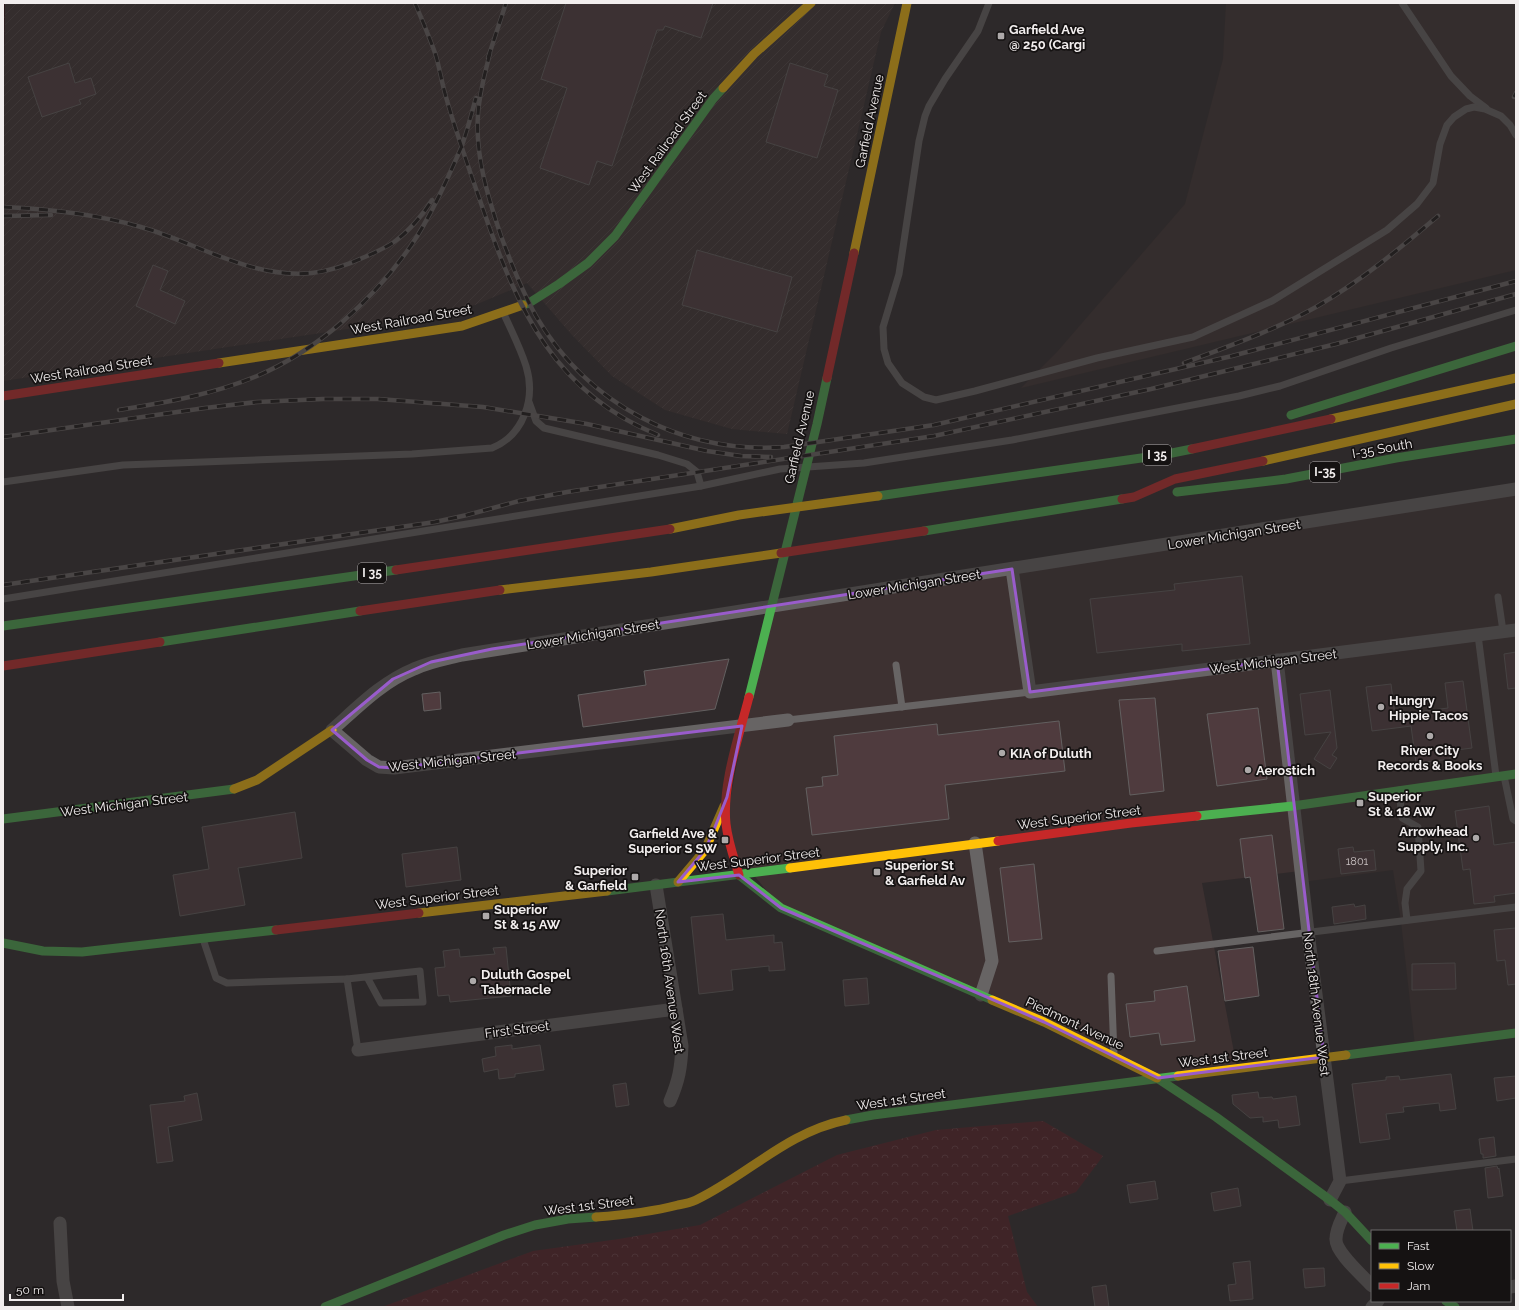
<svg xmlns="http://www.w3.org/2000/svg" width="1519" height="1310" font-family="Raleway,sans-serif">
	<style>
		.built { fill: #3d3131 }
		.industrial { fill: url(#industrial-furrows) }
		.forest { fill: url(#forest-crowns) }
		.water { fill: url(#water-ripples) }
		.building { fill: #4f3b3e; stroke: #636060 }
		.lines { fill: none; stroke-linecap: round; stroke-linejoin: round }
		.lane { stroke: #676464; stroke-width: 7 }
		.street { stroke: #676464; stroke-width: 13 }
		.fast { stroke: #4caf50; stroke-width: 9 }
		.slow { stroke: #ffc107; stroke-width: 9 }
		.jam { stroke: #c62828; stroke-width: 9 }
		.rail-casing { stroke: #6a6666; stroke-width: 4.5 }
		.rail { stroke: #151212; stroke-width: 3; stroke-dasharray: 9; stroke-linecap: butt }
		.marked { fill: none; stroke: #995ccb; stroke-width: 3; stroke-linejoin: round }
		.poi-dot { fill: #ada9a9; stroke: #151212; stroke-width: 1.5 }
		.labels { text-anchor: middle; stroke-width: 3.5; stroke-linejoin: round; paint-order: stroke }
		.number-label { font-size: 11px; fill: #c9c1c2 }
		.shield { fill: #151212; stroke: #b0acac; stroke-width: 1 }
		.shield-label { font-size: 12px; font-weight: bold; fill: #f2eeee }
		.poi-label { font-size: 13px; font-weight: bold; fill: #f2eeee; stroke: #151212; text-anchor: start }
		.street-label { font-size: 13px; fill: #f2eeee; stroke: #151212 }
	</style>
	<defs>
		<pattern id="industrial-furrows" width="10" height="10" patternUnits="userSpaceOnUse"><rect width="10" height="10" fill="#3d3131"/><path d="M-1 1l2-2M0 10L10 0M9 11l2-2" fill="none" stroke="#504545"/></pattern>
		<pattern id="forest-crowns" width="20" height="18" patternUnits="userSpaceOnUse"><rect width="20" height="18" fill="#561e25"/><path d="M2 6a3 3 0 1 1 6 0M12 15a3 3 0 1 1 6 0" fill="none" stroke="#6f3f45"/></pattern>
		<pattern id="water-ripples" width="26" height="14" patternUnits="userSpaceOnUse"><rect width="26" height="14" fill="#2b0409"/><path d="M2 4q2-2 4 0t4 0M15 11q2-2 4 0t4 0" fill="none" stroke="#4a292d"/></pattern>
	</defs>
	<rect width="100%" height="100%" fill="#2e292a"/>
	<!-- built -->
	<g class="built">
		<polygon points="1226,3 1516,3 1516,270 1021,388 1057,352 1185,204 1223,59"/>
		<polygon points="1516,491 1516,1033 1415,1046 1401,921 1393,870 1302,882 1300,871 1202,883 1237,1068 1158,1078 781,908 731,848 726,822 766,607"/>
	</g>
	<!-- industrial -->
	<polygon class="industrial" points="5,3 895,3 881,32 787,434 732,429 665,410 612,376 571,334 527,283 475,305 374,325 3,381 3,60 4,60"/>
	<!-- forest -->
	<polygon class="forest" points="1043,1121 1103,1156 1076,1192 1008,1216 1027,1292 1038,1307 382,1307 533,1251 619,1239 700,1225 837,1155 936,1130"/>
	<!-- water -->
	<polygon class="water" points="3,3 5,3 4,60 3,60"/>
	<!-- building -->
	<g class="building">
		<polygon points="566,3 713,3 701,38 665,26 663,30 657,30 612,166 597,161 589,185 540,168 567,88 541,79"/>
		<polygon points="69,63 75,83 91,78 96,94 79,100 81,104 42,117 28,77"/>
		<polygon points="790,63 828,75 824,86 838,90 817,158 766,142"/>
		<polygon points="697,250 792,277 777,332 682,305"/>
		<polygon points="153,265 168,271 160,290 185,301 175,324 136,306"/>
		<polygon points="1242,576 1250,644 1182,651 1182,644 1097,653 1090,599 1175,590 1174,584"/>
		<polygon points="1516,652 1516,688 1508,689 1504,654"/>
		<polygon points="729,659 715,709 583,727 578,695 646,685 644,671"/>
		<polygon points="1463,681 1472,748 1449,751 1450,759 1416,763 1411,726 1372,731 1366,687 1391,684 1395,715 1448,708 1445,683"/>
		<polygon points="1330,690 1337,748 1332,755 1337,758 1330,769 1314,759 1331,732 1305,735 1300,694"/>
		<polygon points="440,692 441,709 424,711 422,694"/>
		<polygon points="1155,698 1164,791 1130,795 1119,700"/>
		<polygon points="1258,708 1267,779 1217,786 1207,714"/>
		<polygon points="1059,721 1065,771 945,785 949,819 812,835 806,788 823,786 822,777 838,775 834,736 937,724 938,735"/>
		<polygon points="1489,806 1494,845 1516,842 1516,893 1494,896 1495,902 1474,904 1470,869 1463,870 1455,811"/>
		<polygon points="295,812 302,858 238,868 245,905 180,916 173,875 209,869 202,827"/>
		<polygon points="1272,835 1284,929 1258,932 1250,877 1245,878 1240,839"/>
		<polygon points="457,847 461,880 406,887 402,854"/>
		<polygon points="1353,847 1354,852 1374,850 1376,870 1341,874 1338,849"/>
		<polygon points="1034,864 1042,939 1009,942 1000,868"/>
		<polygon points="1354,904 1355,907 1365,905 1366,919 1334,924 1332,907"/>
		<polygon points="723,914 726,940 774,935 774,943 782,942 785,970 769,971 769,966 731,970 733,990 699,994 691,917"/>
		<polygon points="1516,928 1516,984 1508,985 1505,960 1497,961 1494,930"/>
		<polygon points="506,947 511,996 450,1002 449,995 438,996 435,968 445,967 443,951 459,949 460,957 495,954 493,948"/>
		<polygon points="1253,947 1259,996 1225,1001 1218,951"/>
		<polygon points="1455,963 1456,989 1412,990 1412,964"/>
		<polygon points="867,978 869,1004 845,1006 843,980"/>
		<polygon points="1187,986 1195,1041 1161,1045 1159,1033 1130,1037 1126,1004 1155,1001 1154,991"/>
		<polygon points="512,1045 512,1049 540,1045 544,1070 515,1074 515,1077 499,1079 498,1069 484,1072 482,1059 496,1056 495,1047"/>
		<polygon points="1451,1074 1456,1109 1440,1111 1439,1103 1403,1107 1404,1112 1386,1114 1390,1139 1360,1143 1352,1084 1386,1080 1386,1077 1399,1076 1400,1080"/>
		<polygon points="1516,1076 1516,1098 1497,1101 1494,1078"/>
		<polygon points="626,1083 629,1105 616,1107 613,1085"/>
		<polygon points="1258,1092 1259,1098 1272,1097 1273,1099 1296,1096 1300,1125 1279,1128 1278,1120 1263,1122 1263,1117 1250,1118 1233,1104 1232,1095"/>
		<polygon points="197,1093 202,1120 168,1127 173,1161 157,1163 150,1105 185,1101 184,1096"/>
		<polygon points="1494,1137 1496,1156 1483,1158 1483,1154 1481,1154 1479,1139"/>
		<polygon points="1497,1166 1498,1169 1499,1168 1503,1196 1488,1198 1485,1168"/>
		<polygon points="1155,1181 1158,1199 1130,1203 1127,1185"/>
		<polygon points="1238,1188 1241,1206 1214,1211 1211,1193"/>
		<polygon points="1470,1209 1473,1231 1457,1231 1454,1211"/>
		<polygon points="1250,1261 1253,1299 1230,1301 1228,1285 1236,1284 1233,1263"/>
		<polygon points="1324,1268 1325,1286 1305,1288 1303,1269"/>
		<polygon points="1106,1285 1109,1307 1095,1307 1092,1287"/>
	</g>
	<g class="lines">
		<!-- lane -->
		<g class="lane">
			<polyline points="989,3 978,31 945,79 929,106 925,116 919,141 899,274 883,327 884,349 888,363 902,383 924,397 936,400 975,391 1097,358 1193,337 1272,301 1387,230 1417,204 1433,183 1440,144 1447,125 1454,117 1466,109 1474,107 1485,109 1501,116 1510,125 1516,135"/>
			<polyline points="1402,3 1451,76 1470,96 1486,108"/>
			<polyline points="529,402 536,421 544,428 658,455 687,464 697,472 701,486"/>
			<path d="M3 482 123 465 412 454 492 448C524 435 536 398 526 366 520 347 511 330 503 312"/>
			<polyline points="1498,597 1503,631"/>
			<polyline points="3,599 701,486 780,469 864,463 1012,440 1239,396 1280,386 1391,348 1516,310"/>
			<polyline points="1478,635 1496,776"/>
			<polyline points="896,665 902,707"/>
			<polyline points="788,720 1030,692"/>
			<polyline points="1504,776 1513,819 1516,821"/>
			<polyline points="1399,790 1402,818 1418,827 1421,871 1407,889 1405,903 1407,920"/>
			<polyline points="203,939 216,978 227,983 347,979 358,1050"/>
			<polyline points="1157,951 1516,907"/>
			<polyline points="1111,976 1114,1055"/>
			<polyline points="347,979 420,971 423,1002 381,1003 367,977"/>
			<polyline points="1340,1181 1516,1159"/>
		</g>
		<!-- street -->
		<g class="street">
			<polyline points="1012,569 1030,692 1516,630"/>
			<polyline points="1277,660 1308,932 1340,1181 1330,1200"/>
			<path d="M788 720 394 768 379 767 367 760 332 730C358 707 382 682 414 669 429 662 446 659 462 655L1516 489"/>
			<polyline points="975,843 992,961 981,995"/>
			<path d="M656 885 682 1046C681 1068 679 1080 670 1101"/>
			<polyline points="358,1050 676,1009"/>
			<path d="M1345 1212C1341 1221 1336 1229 1336 1239 1335 1252 1363 1276 1372 1286"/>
			<polyline points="60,1223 63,1281 68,1307"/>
			<polyline points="1510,1287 1516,1286"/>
			<polyline points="1372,1307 1378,1301"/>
		</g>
		<!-- fast -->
		<g class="fast">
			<polyline points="523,305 529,303 559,284 588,263 615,236 713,99 723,88"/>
			<polyline points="1291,415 1516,346"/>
			<polyline points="1177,492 1286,479 1396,458 1516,439"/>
			<polyline points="878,496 1162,455 1192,449"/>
			<polyline points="924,531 1122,499"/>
			<polyline points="3,626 396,570"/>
			<polyline points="160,642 360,611"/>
			<polyline points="749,697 817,424 827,378"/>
			<polyline points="1197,816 1293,806 1516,774"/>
			<polyline points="3,819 234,789"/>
			<polyline points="739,875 781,908 992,1000"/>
			<polyline points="607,891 790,868"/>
			<polyline points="3,943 43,951 82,952 276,930"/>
			<polyline points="1346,1055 1516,1033"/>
			<polyline points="1157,1078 1216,1117 1330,1200 1345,1212 1372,1241"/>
			<polyline points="846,1120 873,1115 1178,1076"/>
			<polyline points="1446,1301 1455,1307"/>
			<polyline points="325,1307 504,1235 535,1225 568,1219 596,1217"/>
		</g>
		<!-- slow -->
		<g class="slow">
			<polyline points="723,88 754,54 811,3"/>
			<polyline points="854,253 907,3"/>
			<polyline points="219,363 462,326 523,305"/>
			<polyline points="1331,419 1516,378"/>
			<polyline points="1263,461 1516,404"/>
			<polyline points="670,529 739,515 878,496"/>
			<polyline points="500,590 651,572 781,553"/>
			<polyline points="234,789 257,780 332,730"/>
			<polyline points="790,868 998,841"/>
			<polyline points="678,882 705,850 724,806"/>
			<polyline points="419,913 607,891"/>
			<polyline points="992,1000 1044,1022 1157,1078"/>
			<polyline points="1178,1076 1346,1055"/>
			<path d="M596 1217C624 1215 651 1212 678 1205 684 1204 690 1203 696 1200 748 1175 787 1132 846 1120"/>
		</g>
		<!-- jam -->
		<g class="jam">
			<polyline points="827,378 854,253"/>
			<polyline points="3,396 219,363"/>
			<polyline points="1192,449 1331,419"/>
			<polyline points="1122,499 1134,497 1175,479 1263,461"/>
			<polyline points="781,553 924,531"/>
			<polyline points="396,570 670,529"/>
			<polyline points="360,611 500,590"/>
			<polyline points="3,666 160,642"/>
			<polyline points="998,841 1131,823 1197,816"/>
			<path d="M739 875C734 858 728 842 726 824 722 784 739 736 749 697"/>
			<polyline points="276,930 419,913"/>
		</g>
		<!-- rail casing -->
		<g class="rail-casing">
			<g id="rail">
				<path d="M415 3C422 20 430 38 436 56 440 70 442 84 446 97 457 136 471 174 484 212 518 310 555 393 658 435"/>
				<path d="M490 53C485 73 479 94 478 115 475 156 488 197 501 236 511 263 522 291 536 316 588 405 682 454 784 447L934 425 1232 356 1516 281"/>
				<polyline points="488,58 506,3"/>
				<polyline points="1514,97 1516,93"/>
				<path d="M3 207C49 209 96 214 141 227 197 243 251 279 312 273 331 271 350 264 367 256 376 252 385 248 394 242 408 232 423 215 432 200"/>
				<polyline points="3,216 51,215"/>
				<path d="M1184 363C1229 346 1275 330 1316 307 1361 281 1399 249 1438 216"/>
				<path d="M119 410C167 402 212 395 257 376 318 350 372 301 410 247 430 218 447 180 461 148 467 132 471 115 476 98"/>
				<polyline points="3,437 205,408 257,402 323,399 378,399 483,407 587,424 707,451 741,456 771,457"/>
				<polyline points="3,585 435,522 467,515 519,501 567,492 934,436 1151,389 1336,344 1516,294"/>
			</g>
		</g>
		<!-- rail -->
		<use href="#rail" class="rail"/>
	</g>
	<!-- marked area -->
	<path d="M0 0H1519V1310H0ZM1012 569 1030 692 1277 660 1324 1057 1158 1078 1044 1022 781 908 739 875 678 882 705 850 713 832 727 797 742 726 394 768 379 767 367 760 332 730 393 679 431 662 492 649Z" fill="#2e292a" fill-opacity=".55" fill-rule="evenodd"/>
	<path class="marked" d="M1012 569 1030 692 1277 660 1324 1057 1158 1078 1044 1022 781 908 739 875 678 882 705 850 713 832 727 797 742 726 394 768 379 767 367 760 332 730 393 679 431 662 492 649Z"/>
	<!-- markers -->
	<g class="poi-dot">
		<rect x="997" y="32" width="8" height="8" rx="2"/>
		<circle cx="1381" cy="707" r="4"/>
		<circle cx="1430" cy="736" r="4"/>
		<circle cx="1002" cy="753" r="4"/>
		<circle cx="1248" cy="770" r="4"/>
		<rect x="1356" y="799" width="8" height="8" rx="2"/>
		<circle cx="1476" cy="838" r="4"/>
		<rect x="721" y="836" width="8" height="8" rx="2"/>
		<rect x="873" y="868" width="8" height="8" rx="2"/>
		<rect x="631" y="873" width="8" height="8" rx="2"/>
		<rect x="482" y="912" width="8" height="8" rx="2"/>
		<circle cx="473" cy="981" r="4"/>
	</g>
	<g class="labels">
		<!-- number labels -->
		<g class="number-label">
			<text x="1357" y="865">1801</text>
		</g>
		<!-- shield labels -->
		<g class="shield">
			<rect x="1143" y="445" width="28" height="20" rx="3"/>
			<rect x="1310" y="462" width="30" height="20" rx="3"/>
			<rect x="358" y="563" width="28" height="20" rx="3"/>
		</g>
		<g class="shield-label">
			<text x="1157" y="459">I 35</text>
			<text x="1325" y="476">I-35</text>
			<text x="372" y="577">I 35</text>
		</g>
		<!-- poi labels -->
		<g class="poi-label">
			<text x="1009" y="34">Garfield Ave<tspan x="1009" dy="15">@ 250 (Cargi</tspan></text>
			<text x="1389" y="705">Hungry<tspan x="1389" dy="15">Hippie Tacos</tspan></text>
			<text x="1430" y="755" text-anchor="middle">River City<tspan x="1430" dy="15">Records &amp; Books</tspan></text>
			<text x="1010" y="758">KIA of Duluth</text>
			<text x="1256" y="775">Aerostich</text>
			<text x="1368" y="801">Superior<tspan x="1368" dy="15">St &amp; 18 AW</tspan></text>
			<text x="1468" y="836" text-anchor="end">Arrowhead<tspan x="1468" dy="15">Supply, Inc.</tspan></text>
			<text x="717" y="838" text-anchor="end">Garfield Ave &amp;<tspan x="717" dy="15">Superior S SW</tspan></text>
			<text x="885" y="870">Superior St<tspan x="885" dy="15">&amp; Garfield Av</tspan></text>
			<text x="627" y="875" text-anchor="end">Superior<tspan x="627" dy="15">&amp; Garfield</tspan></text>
			<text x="494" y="914">Superior<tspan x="494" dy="15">St &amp; 15 AW</tspan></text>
			<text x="481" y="979">Duluth Gospel<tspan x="481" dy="15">Tabernacle</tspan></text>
		</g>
		<!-- street labels -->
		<g class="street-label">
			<text transform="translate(869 121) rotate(-78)" y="5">Garfield Avenue</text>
			<text transform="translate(667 142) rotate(-54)" y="5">West Railroad Street</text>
			<text transform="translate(411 319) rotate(-10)" y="5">West Railroad Street</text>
			<text transform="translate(91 369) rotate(-9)" y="5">West Railroad Street</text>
			<text transform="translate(799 437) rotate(-77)" y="5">Garfield Avenue</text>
			<text transform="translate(1382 448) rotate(-10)" y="5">I-35 South</text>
			<text transform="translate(1234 534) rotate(-9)" y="5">Lower Michigan Street</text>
			<text transform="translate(914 584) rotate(-9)" y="5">Lower Michigan Street</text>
			<text transform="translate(593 634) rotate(-9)" y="5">Lower Michigan Street</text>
			<text transform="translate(1273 661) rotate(-7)" y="5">West Michigan Street</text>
			<text transform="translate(452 760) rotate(-6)" y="5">West Michigan Street</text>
			<text transform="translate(124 804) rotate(-7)" y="5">West Michigan Street</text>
			<text transform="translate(1079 817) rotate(-7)" y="5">West Superior Street</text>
			<text transform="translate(758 859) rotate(-7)" y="5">West Superior Street</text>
			<text transform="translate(437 897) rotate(-7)" y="5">West Superior Street</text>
			<text transform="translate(670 981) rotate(82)" y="5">North 16th Avenue West</text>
			<text transform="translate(1317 1004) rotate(83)" y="5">North 18th Avenue West</text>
			<text transform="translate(1075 1023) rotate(25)" y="5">Piedmont Avenue</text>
			<text transform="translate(517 1029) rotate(-7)" y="5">First Street</text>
			<text transform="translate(1223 1057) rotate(-7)" y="5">West 1st Street</text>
			<text transform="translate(901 1099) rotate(-8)" y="5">West 1st Street</text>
			<text transform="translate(589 1205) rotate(-7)" y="5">West 1st Street</text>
		</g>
	</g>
	<!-- border -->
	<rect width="1519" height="1310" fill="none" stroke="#f2eeee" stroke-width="8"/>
	<!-- legend -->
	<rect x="1371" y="1230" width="140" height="72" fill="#151212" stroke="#6d6a6a"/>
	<rect x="1379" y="1243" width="20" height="6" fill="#4caf50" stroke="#6d6a6a"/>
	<text x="1407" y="1250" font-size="12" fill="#f2eeee">Fast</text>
	<rect x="1379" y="1263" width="20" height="6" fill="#ffc107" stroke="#6d6a6a"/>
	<text x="1407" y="1270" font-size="12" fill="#f2eeee">Slow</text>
	<rect x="1379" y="1283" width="20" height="6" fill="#c62828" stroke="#6d6a6a"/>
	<text x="1407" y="1290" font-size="12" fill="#f2eeee">Jam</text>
	<!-- scale -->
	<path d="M10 1294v6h113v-6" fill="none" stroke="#f2eeee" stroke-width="2"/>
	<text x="16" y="1294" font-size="12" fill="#f2eeee" stroke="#151212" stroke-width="3" paint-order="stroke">50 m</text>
</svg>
